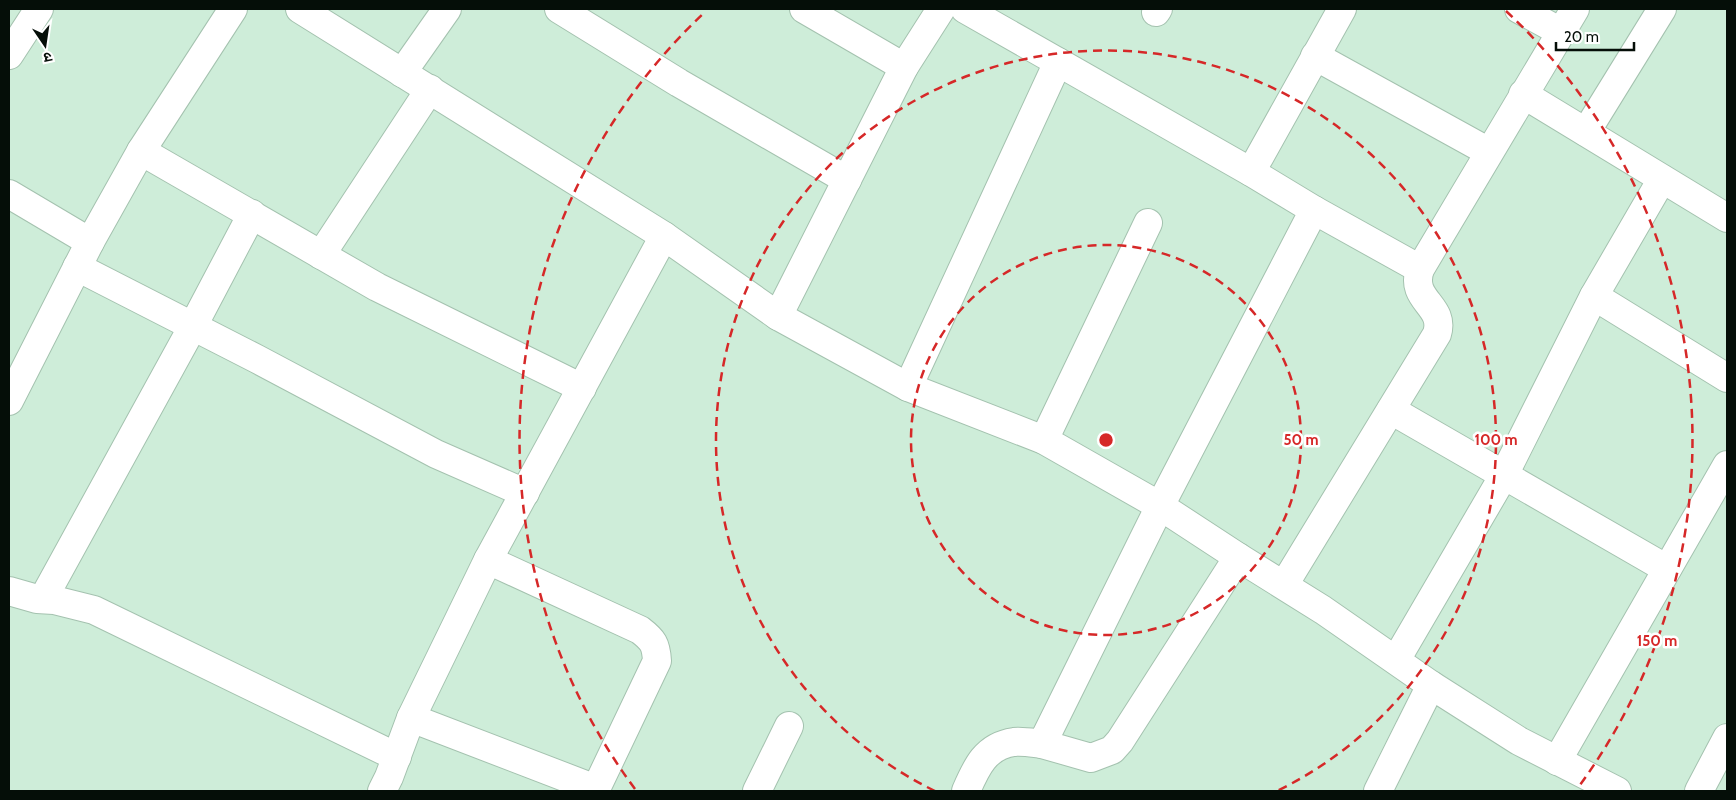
<svg xmlns="http://www.w3.org/2000/svg" width="1736" height="800" font-family="Cabin,'Noto Sans Devanagari',sans-serif">
	<style>
		.lines { fill: none; stroke-linecap: round; stroke-linejoin: round }
		.minor-casing { stroke: #a4c2af; stroke-width: 30 }
		.minor { stroke: #fff; stroke-width: 28 }
		.ring { fill: none; stroke: #d62828; stroke-width: 2.5; stroke-dasharray: 9 6 }
		.centre { fill: #d62828; stroke: #fff; stroke-width: 2.5 }
		.ring-label { font-size: 15px; text-anchor: middle; font-weight: bold; fill: #d62828; stroke: #fff; stroke-width: 5; stroke-linejoin: round; paint-order: stroke }
	</style>
	<rect width="100%" height="100%" fill="#ceedd9"/>
	<g class="lines">
		<!-- minor casing -->
		<g class="minor-casing">
			<g id="minor">
				<polyline points="300,9 664,236"/>
				<polyline points="559,9 679,83 847,180"/>
				<polyline points="804,9 904,67"/>
				<polyline points="941,9 904,67 778,316 908,387 1044,440 1160,506 1238,557 1323,610 1431,685 1519,741 1617,791"/>
				<path d="M965 9 1251 172 1314 210 1160 506 1042 744C1033 743 1023 741 1014 742 985 746 976 768 966 791"/>
				<polyline points="1519,9 1561,32"/>
				<polyline points="1156,12 1158,9"/>
				<polyline points="9,55 39,9"/>
				<polyline points="1315,56 1489,152"/>
				<polyline points="402,73 447,9"/>
				<polyline points="1523,94 1727,218"/>
				<polyline points="1586,132 1662,9"/>
				<polyline points="141,151 377,287 582,388"/>
				<polyline points="1251,172 1342,9"/>
				<polyline points="9,194 90,242"/>
				<polyline points="1314,210 1420,269"/>
				<polyline points="321,255 430,89"/>
				<polyline points="77,267 257,359 436,454 525,493"/>
				<polyline points="1594,296 1727,378"/>
				<polyline points="908,387 1058,62"/>
				<polyline points="9,401 90,242 141,151 233,9"/>
				<polyline points="1391,410 1667,569"/>
				<polyline points="1044,440 1148,223"/>
				<path d="M488 560 640 630C653 640 656 644 657 661L595 791"/>
				<path d="M1284 585 1437 334C1446 305 1409 301 1420 269L1575 9"/>
				<polyline points="9,591 37,599 54,600 94,610 397,757"/>
				<polyline points="43,599 193,326 252,214"/>
				<polyline points="1396,660 1504,475 1594,296 1662,179"/>
				<polyline points="411,718 596,789"/>
				<polyline points="1042,744 1091,758 1112,750 1120,741 1238,557"/>
				<polyline points="1557,761 1727,465"/>
				<polyline points="382,791 389,777 411,718 488,560 664,236 778,316"/>
				<polyline points="757,791 789,726"/>
				<polyline points="1378,791 1431,685"/>
				<polyline points="1699,791 1727,738"/>
			</g>
		</g>
		<!-- minor -->
		<use href="#minor" class="minor"/>
	</g>
	<!-- distance rings -->
	<g class="ring">
		<circle cx="1106" cy="440" r="195"/>
		<path d="M935 791A390 390 0 1 1 1277 791"/>
		<path d="M635 789A586 586 0 0 1 706 11M1506 11A586 586 0 0 1 1577 789"/>
	</g>
	<circle cx="1106" cy="440" r="8" class="centre"/>
	<g class="ring-label">
		<text x="1301" y="445">50 m</text>
		<text x="1496" y="445">100 m</text>
		<text x="1657" y="646">150 m</text>
	</g>
	<!-- border -->
	<rect width="1736" height="800" fill="none" stroke="#050e08" stroke-width="20"/>
	<!-- north arrow -->
	<g transform="translate(45 45) rotate(167)" stroke="#ffffff" stroke-width="4" paint-order="stroke">
	<path d="M0-4L9 19L0 12L-9 19Z" fill="#050e08"/>
	<text y="-8" font-size="14" font-weight="bold" text-anchor="middle" fill="#050e08">उ</text>
	</g>
	<!-- scale -->
	<path d="M1556 42v8h78v-8" fill="none" stroke="#050e08" stroke-width="2.5"/>
	<text x="1564" y="42" font-size="15" fill="#050e08" stroke="#ffffff" stroke-width="4" paint-order="stroke">20 m</text>
</svg>
